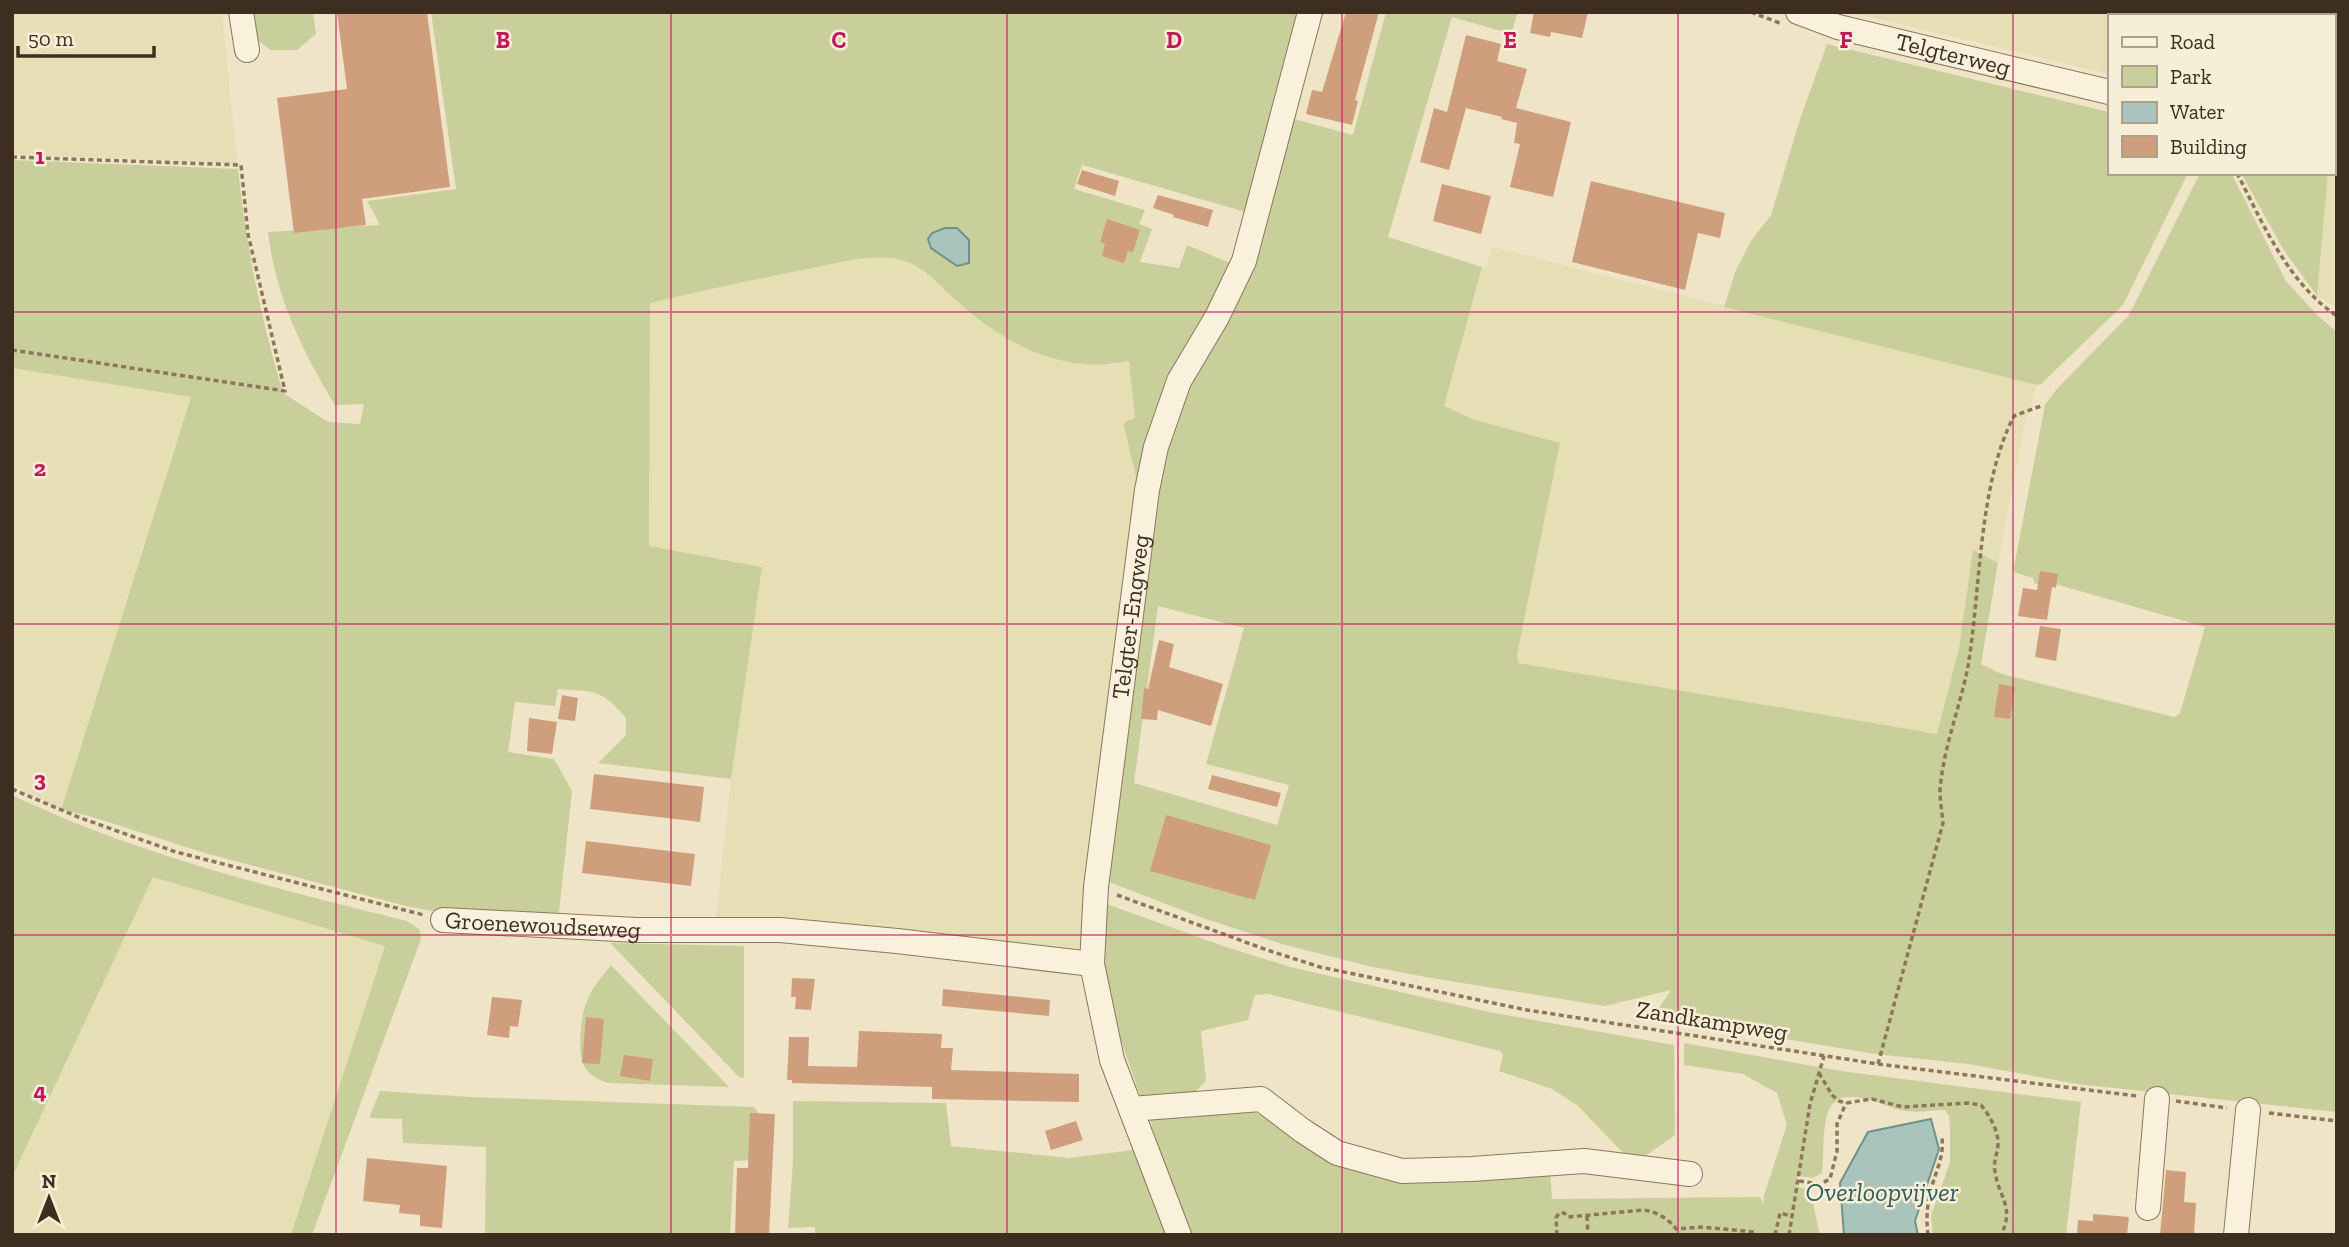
<svg xmlns="http://www.w3.org/2000/svg" width="2349" height="1247" font-family="'Zilla Slab',serif">
	<style>
		.farmland { fill: #e6deb5 }
		.green { fill: #c9cf9b; fill-rule: evenodd }
		.water { fill: #a9c4bc; stroke: #6f938a; stroke-width: 2 }
		.building { fill: #cf9f7d }
		.lines { fill: none; stroke-linecap: round; stroke-linejoin: round }
		.minor-casing { stroke: #8d765c; stroke-width: 26 }
		.path { stroke: #8d765c; stroke-width: 3.5; stroke-dasharray: 5 3.5; stroke-linecap: butt }
		.minor { stroke: #faf1dc; stroke-width: 24 }
		.grid { fill: none; stroke: #c2185b; stroke-width: 2; stroke-opacity: 0.55 }
		.labels { text-anchor: middle; stroke-width: 5; stroke-linejoin: round; paint-order: stroke }
		.street-label { font-size: 24px; fill: #3d2e20; stroke: #f7eed8 }
		.water-label { font-size: 26px; font-style: italic; fill: #2f5d5a; stroke: #f7eed8 }
		.grid-label { font-size: 23px; text-anchor: middle; font-weight: bold; fill: #c2185b; stroke: #f7eed8; stroke-width: 5; stroke-linejoin: round; paint-order: stroke }
	</style>
	<rect width="100%" height="100%" fill="#f0e4c8"/>
	<!-- farmland -->
	<g class="farmland">
		<polygon points="12,12 222,12 237,163 12,154"/>
		<polygon points="1849,12 2127,12 2127,16 2109,16 2109,74"/>
		<polygon points="2138,12 2337,12 2337,100 2333,101 2333,16 2138,16"/>
		<polygon points="2333,138 2337,138 2337,308 2317,296 2328,173 2333,173"/>
		<polygon points="1492,247 2037,385 2025,422 1998,563 1973,551 1959,648 1937,735 1518,663 1517,655 1560,443 1475,420 1444,406 1482,267 1486,268"/>
		<polygon points="884,257 902,260 919,268 994,330 1046,356 1111,365 1129,361 1136,419 1124,426 1138,486 1084,935 1079,948 1060,950 715,925 731,779 762,567 649,546 650,302 753,279 866,258"/>
		<polygon points="12,368 191,396 61,810 12,783"/>
		<polygon points="153,877 386,946 291,1235 12,1235 12,1177"/>
	</g>
	<!-- green -->
	<g class="green">
		<polygon points="246,12 313,12 316,34 297,50 271,50 249,34"/>
		<path d="M431 12H1300L1249 213 1082 165 1074 189 1145 210 1139 224 1152 229 1140 262 1179 268 1187 245 1232 264 1138 486 1124 426 1125 422 1135 418 1129 361C1063 375 1004 344 956 300 939 285 924 266 901 260 872 253 840 263 812 268 758 279 704 290 650 303L649 546 762 567 731 779 598 763 626 735V718C601 688 594 692 558 689L555 706 515 702 508 752 554 759 572 791 558 922 453 915 406 906 208 854 89 816 61 810 191 397 12 368V160L238 169C246 245 261 320 283 393L328 422 360 424 364 404 335 405C302 351 275 295 268 232L380 225 367 201 456 189Z"/>
		<path d="M1386 12H1518L1511 34 1452 17 1388 237 1482 267 1444 406 1475 420 1560 443 1517 655 1518 663 1937 734 1959 648 1973 550 1998 563 1981 664 2002 674 2174 717 2180 713 2205 627 2052 583 2035 584 2033 578 2013 572 2045 405 2056 390 2129 315 2200 173H2231L2286 281 2318 316 2337 332V1112L2077 1084 1968 1064 1875 1054 1653 1017 1671 990 1605 1006 1431 978 1368 966 1282 944 1200 917 1106 881 1154 485 1287 117 1353 135ZM1158 606 1244 628 1206 764 1289 785 1277 825 1134 783Z"/>
		<polygon points="1827,44 2109,112 2109,173 2188,173 2123,305 2041,384 2037,385 1724,307 1736,270 1751,241 1771,215 1800,119"/>
		<polygon points="2241,173 2328,173 2317,296 2283,249"/>
		<path d="M12 795C137 855 274 888 407 921L419 929 421 939 312 1235H291L385 946 153 877 12 1177Z"/>
		<polygon points="1101,902 1226,947 1294,968 1489,1012 1674,1045 1675,1135 1634,1164 1578,1106 1552,1089 1499,1071 1503,1055 1500,1051 1268,994 1255,995 1248,1020 1201,1031 1206,1081 1193,1094 1141,1098 1110,1009 1101,965"/>
		<polygon points="610,943 744,946 744,1078 739,1077"/>
		<path d="M611 965 729 1087 610 1083C598 1081 585 1073 582 1060 578 1047 581 1014 587 1001 592 987 602 977 611 965Z"/>
		<path d="M1684 1043 1841 1071 2081 1102 2066 1235H1933L1931 1216 1950 1162V1130L1949 1116 1945 1110C1932 1110 1919 1113 1906 1111 1887 1109 1844 1082 1830 1108 1822 1122 1824 1156 1822 1173L1813 1178 1798 1176 1796 1186 1810 1190 1820 1235H1188L1173 1197 1150 1119 1240 1108 1276 1119 1330 1156 1550 1171 1552 1199 1753 1197H1760L1763 1204 1764 1195 1787 1125 1777 1093 1743 1074 1684 1065Z"/>
		<polygon points="380,1091 471,1097 754,1107 759,1114 757,1160 734,1161 730,1235 485,1235 486,1147 403,1143 402,1119 369,1118"/>
		<polygon points="793,1101 946,1103 951,1146 1069,1158 1133,1150 1170,1235 815,1235 815,1227 788,1228 793,1161"/>
	</g>
	<!-- water -->
	<g class="water">
		<polygon points="945,228 957,228 969,240 969,263 957,266 931,248 928,239 932,233"/>
		<polygon points="1931,1119 1939,1149 1915,1221 1918,1235 1844,1235 1840,1183 1868,1132"/>
	</g>
	<!-- building -->
	<g class="building">
		<polygon points="337,12 427,12 450,187 362,199 366,225 294,233 277,98 347,89"/>
		<polygon points="1346,12 1379,12 1355,100 1358,101 1352,125 1306,114 1312,90 1322,92"/>
		<polygon points="1534,12 1588,12 1582,38 1551,32 1550,37 1530,33"/>
		<polygon points="1466,35 1501,44 1497,61 1527,69 1516,108 1571,122 1553,197 1510,187 1520,144 1514,143 1517,123 1501,119 1502,117 1466,108 1449,170 1420,162 1434,108 1447,112"/>
		<polygon points="1082,170 1119,181 1115,196 1077,184"/>
		<polygon points="1591,181 1725,213 1720,238 1698,233 1685,290 1572,262"/>
		<polygon points="1442,184 1491,196 1481,234 1433,221"/>
		<polygon points="1158,195 1213,210 1208,227 1173,217 1174,215 1153,208"/>
		<polygon points="1107,219 1140,230 1133,252 1128,251 1124,263 1102,256 1105,244 1100,242"/>
		<polygon points="2040,571 2058,574 2056,588 2052,587 2047,620 2018,616 2023,588 2037,590"/>
		<polygon points="2040,626 2061,629 2056,661 2035,657"/>
		<polygon points="1159,640 1174,644 1169,667 1223,684 1211,726 1158,710 1157,720 1141,719 1144,688 1148,689"/>
		<polygon points="1999,684 2015,687 2010,719 1994,717"/>
		<polygon points="562,695 578,698 575,721 558,719"/>
		<polygon points="529,718 557,722 552,754 527,751"/>
		<polygon points="594,774 704,787 700,822 590,809"/>
		<polygon points="1212,775 1281,793 1277,807 1208,789"/>
		<polygon points="1166,815 1271,845 1255,900 1150,871"/>
		<polygon points="586,841 695,854 691,886 582,873"/>
		<polygon points="792,978 815,979 811,1010 795,1009 796,997 791,997"/>
		<polygon points="943,989 1050,1000 1049,1016 942,1006"/>
		<polygon points="492,997 522,1000 518,1027 510,1026 509,1038 487,1035"/>
		<polygon points="586,1017 604,1019 600,1064 582,1063"/>
		<polygon points="859,1031 942,1034 941,1048 953,1048 951,1070 1079,1074 1079,1102 932,1099 932,1087 792,1083 792,1080 787,1080 789,1037 809,1037 808,1066 857,1067"/>
		<polygon points="624,1055 653,1059 650,1081 620,1076"/>
		<polygon points="750,1113 775,1114 769,1235 735,1235 737,1168 748,1168"/>
		<polygon points="1076,1121 1083,1140 1051,1150 1045,1131"/>
		<polygon points="367,1158 447,1166 442,1228 420,1226 420,1215 399,1213 400,1205 363,1201"/>
		<polygon points="2166,1170 2186,1172 2184,1202 2196,1203 2194,1235 2160,1235"/>
		<polygon points="2093,1214 2129,1217 2127,1235 2077,1235 2078,1220 2093,1221"/>
	</g>
	<g class="lines">
		<!-- minor casing -->
		<g class="minor-casing">
			<g id="minor">
				<polyline points="241,12 247,50"/>
				<path id="s1" d="M1798 12 1838 27 2109 92"/>
				<polyline points="2333,119 2337,119"/>
				<path id="s2" d="M443 920 637 930H780L897 941 1092 964"/>
				<polyline points="1131,1109 1261,1099 1303,1131 1337,1153 1402,1171 1472,1169 1584,1161 1690,1174"/>
				<polyline points="2148,1208 2157,1099"/>
				<path id="s3" d="M1179 1235 1112 1060 1092 964 1096 887 1147 490 1156 447 1179 381 1217 317 1244 261 1310 12"/>
				<polyline points="2236,1235 2248,1110"/>
			</g>
		</g>
		<!-- path -->
		<g class="path">
			<polyline points="1751,12 1782,24"/>
			<polyline points="2133,16 2134,12"/>
			<polyline points="12,157 241,165 248,234 285,391 12,350"/>
			<path d="M2237 173C2263 224 2288 283 2337 316"/>
			<polyline points="12,789 78,817 176,852 424,915"/>
			<polyline points="1117,895 1267,950 1320,967 1527,1010 1878,1064 2137,1096"/>
			<path d="M1878 1064 1943 823C1942 812 1940 801 1940 791 1943 748 1960 708 1968 666 1981 589 1978 485 2014 416L2041 406"/>
			<path d="M1819 1073 1832 1095 1839 1101 1846 1103 1872 1099 1903 1107 1968 1103 1981 1105C1989 1115 1999 1131 1998 1145 1997 1155 1993 1162 1995 1172 1999 1198 2015 1207 2001 1235"/>
			<polyline points="2176,1101 2227,1108"/>
			<polyline points="2269,1113 2337,1121"/>
			<polyline points="1799,1181 1820,1184 1830,1179 1837,1151 1837,1124 1846,1103"/>
			<polyline points="1587,1216 1588,1235"/>
			<path d="M1557 1235 1556 1218 1559 1213H1564L1568 1217 1644 1210C1657 1212 1669 1219 1676 1229L1701 1227 1755 1232 1754 1235"/>
			<polyline points="1775,1235 1780,1213 1791,1216"/>
			<polyline points="1789,1235 1810,1104 1824,1056"/>
			<path d="M1928 1235C1926 1219 1927 1205 1931 1189 1936 1171 1944 1157 1942 1138"/>
		</g>
		<!-- minor -->
		<use href="#minor" class="minor"/>
	</g>
	<!-- grid -->
	<path class="grid" d="M336 12V1235M671 12V1235M1007 12V1235M1342 12V1235M1678 12V1235M2013 12V1235M12 312H2337M12 624H2337M12 935H2337"/>
	<g class="labels">
		<!-- street labels -->
		<g class="street-label">
			<text dy="8" stroke="none"><textPath href="#s1" startOffset="161">Telgterweg</textPath></text>
			<text dy="8" stroke="none"><textPath href="#s3" startOffset="635">Telgter-Engweg</textPath></text>
			<text dy="8" stroke="none"><textPath href="#s2" startOffset="100">Groenewoudseweg</textPath></text>
			<text transform="translate(1712 1021) rotate(9)" y="8">Zandkampweg</text>
		</g>
		<!-- water labels -->
		<g class="water-label">
			<text x="1882" y="1201">Overloopvijver</text>
		</g>
	</g>
	<g class="grid-label">
		<text x="503" y="48">B</text>
		<text x="839" y="48">C</text>
		<text x="1174" y="48">D</text>
		<text x="1510" y="48">E</text>
		<text x="1846" y="48">F</text>
		<text x="40" y="164">1</text>
		<text x="40" y="476">2</text>
		<text x="40" y="787">3</text>
		<text x="40" y="1099">4</text>
	</g>
	<!-- border -->
	<rect width="2349" height="1247" fill="none" stroke="#3d2e20" stroke-width="28"/>
	<!-- legend -->
	<rect x="2108" y="14" width="228" height="161" fill="#f7eed8" stroke="#ada18e" stroke-width="2"/>
	<rect x="2122" y="37" width="35" height="10" fill="#faf1dc" stroke="#ada18e" stroke-width="2"/>
	<text x="2170" y="49" font-size="21" fill="#3d2e20">Road</text>
	<rect x="2122" y="66" width="35" height="21" fill="#c9cf9b" stroke="#ada18e" stroke-width="2"/>
	<text x="2170" y="84" font-size="21" fill="#3d2e20">Park</text>
	<rect x="2122" y="102" width="35" height="21" fill="#a9c4bc" stroke="#ada18e" stroke-width="2"/>
	<text x="2170" y="119" font-size="21" fill="#3d2e20">Water</text>
	<rect x="2122" y="136" width="35" height="21" fill="#cf9f7d" stroke="#ada18e" stroke-width="2"/>
	<text x="2170" y="154" font-size="21" fill="#3d2e20">Building</text>
	<!-- north arrow -->
	<g transform="translate(49 1198)" stroke="#f7eed8" stroke-width="5" paint-order="stroke">
	<path d="M0-5L12 26L0 18L-12 26Z" fill="#3d2e20"/>
	<text y="-10" font-size="19" font-weight="bold" text-anchor="middle" fill="#3d2e20">N</text>
	</g>
	<!-- scale -->
	<path d="M18 46v10h136v-10" fill="none" stroke="#3d2e20" stroke-width="3.5"/>
	<text x="28" y="46" font-size="21" fill="#3d2e20" stroke="#f7eed8" stroke-width="5" paint-order="stroke">50 m</text>
</svg>
